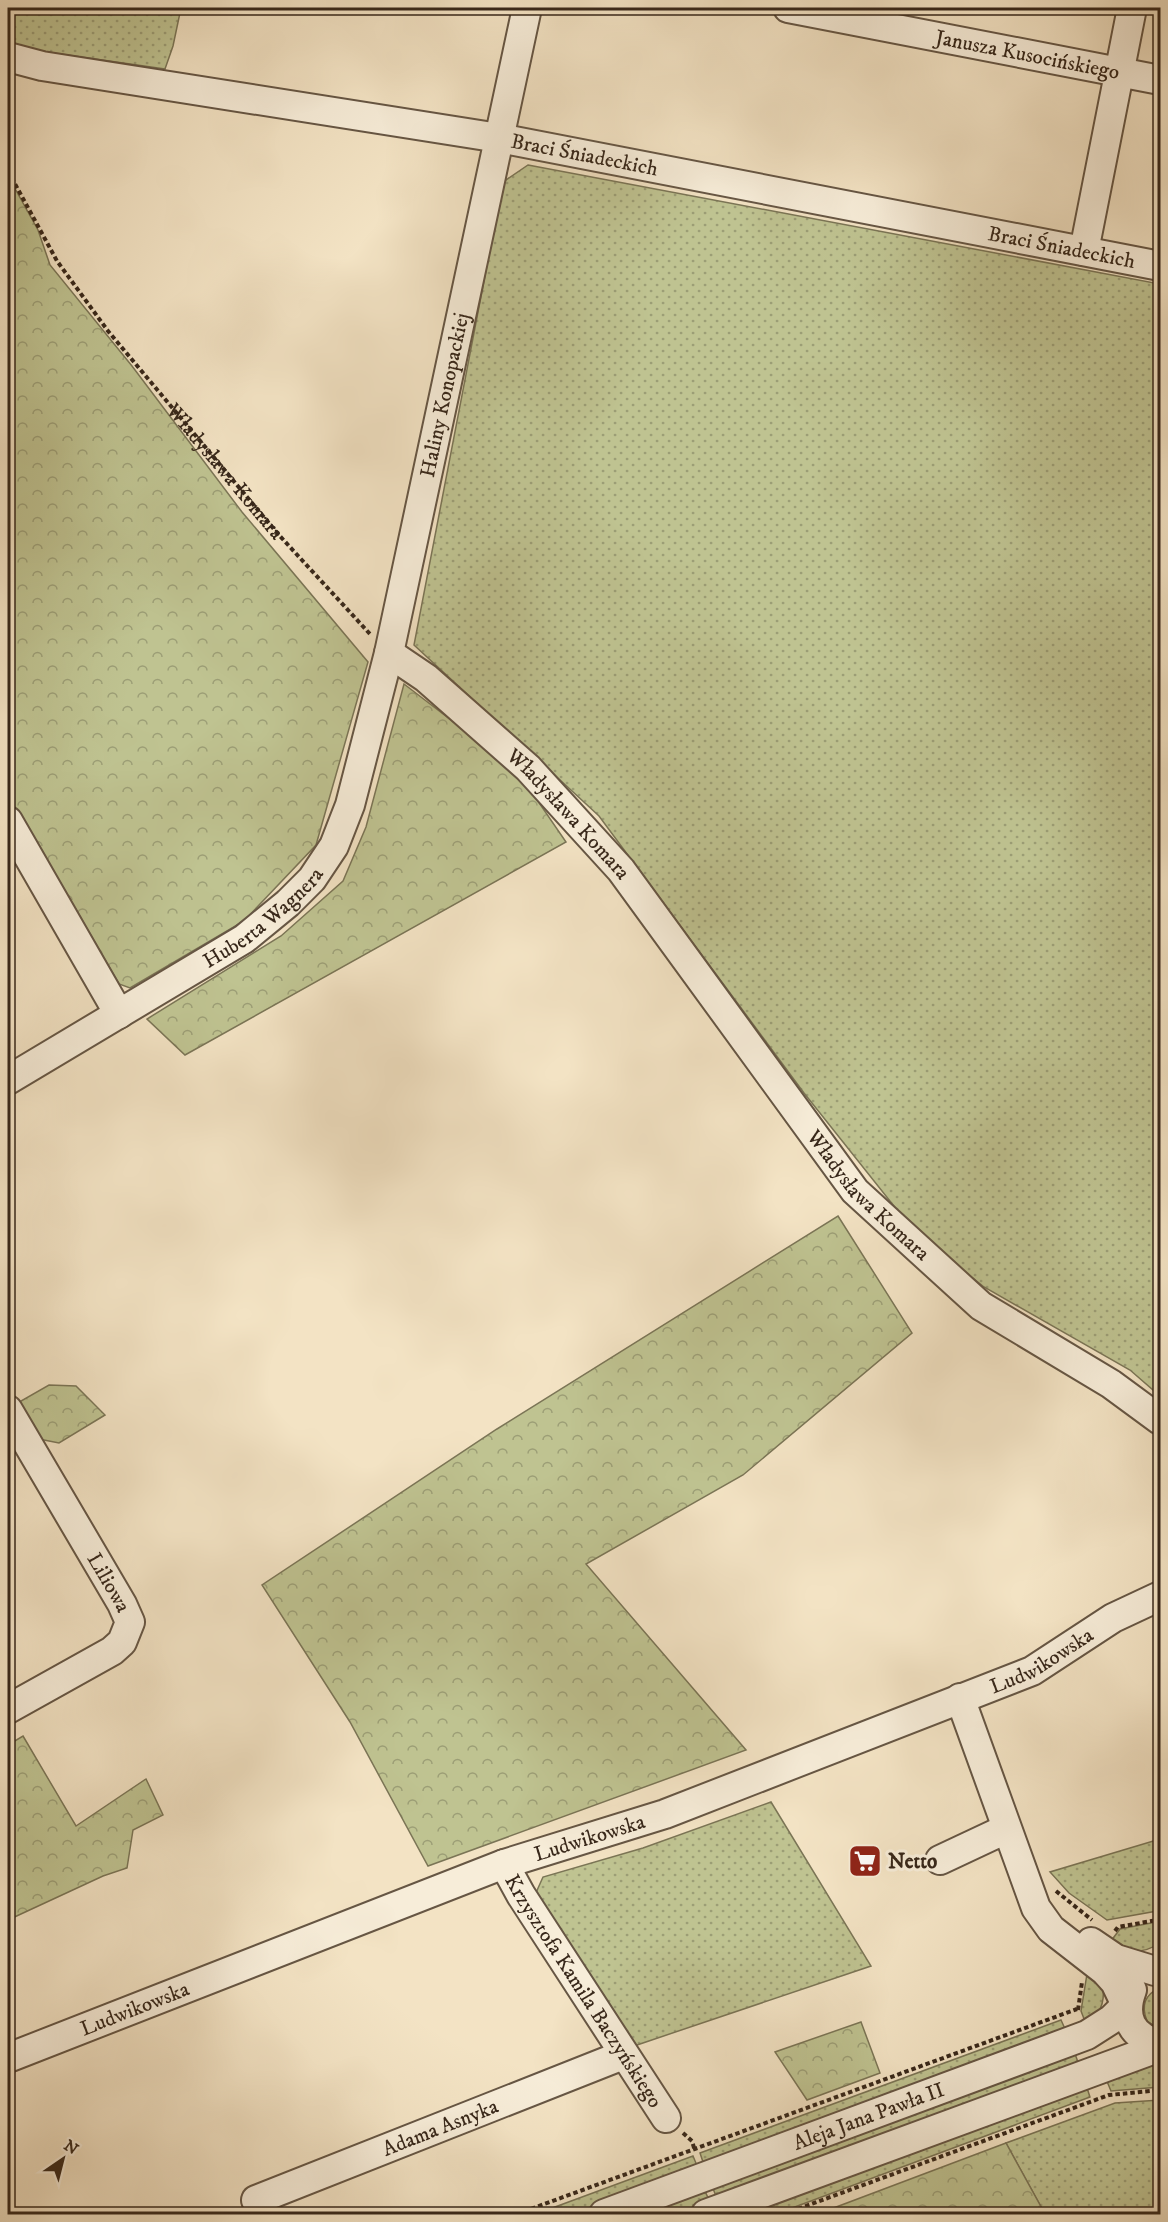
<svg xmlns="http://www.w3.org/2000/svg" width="1168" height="2222" font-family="'IM FELL DW Pica',serif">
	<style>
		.grass { fill: url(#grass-dots); stroke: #7b7556; stroke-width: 1.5 }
		.forest { fill: url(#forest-crowns); stroke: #7b7556; stroke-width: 1.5 }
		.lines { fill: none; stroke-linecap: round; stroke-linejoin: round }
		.minor-casing { stroke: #665644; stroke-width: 32 }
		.path { stroke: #37271a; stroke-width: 4; stroke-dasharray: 4.5 3; stroke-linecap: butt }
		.minor { stroke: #f7edd9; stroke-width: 28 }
		.labels { text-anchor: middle; stroke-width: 6; stroke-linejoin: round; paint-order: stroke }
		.street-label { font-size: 21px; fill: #37271a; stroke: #f7edd9 }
		.poi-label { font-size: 21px; font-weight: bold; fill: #37271a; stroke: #f7edd9; text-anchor: start }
	</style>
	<defs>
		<pattern id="grass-dots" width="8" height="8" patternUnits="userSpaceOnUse" patternTransform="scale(1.5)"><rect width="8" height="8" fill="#bfc391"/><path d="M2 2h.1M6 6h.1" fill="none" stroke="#9c9e76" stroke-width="1.8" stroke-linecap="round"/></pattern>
		<pattern id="forest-crowns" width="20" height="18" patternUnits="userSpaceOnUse" patternTransform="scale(1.5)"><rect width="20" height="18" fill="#bfc391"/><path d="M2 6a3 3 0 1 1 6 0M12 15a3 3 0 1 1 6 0" fill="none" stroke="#9c9e76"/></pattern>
	</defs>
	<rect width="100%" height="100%" fill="#f3e3c4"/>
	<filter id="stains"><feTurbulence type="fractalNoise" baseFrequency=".00333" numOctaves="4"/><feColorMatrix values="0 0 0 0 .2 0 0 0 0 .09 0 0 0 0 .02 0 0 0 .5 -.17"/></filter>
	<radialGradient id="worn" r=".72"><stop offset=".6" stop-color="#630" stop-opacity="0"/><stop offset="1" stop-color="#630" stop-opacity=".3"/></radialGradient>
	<!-- grass -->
	<g class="grass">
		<polygon points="8,8 181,8 173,46 165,69 18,48 8,43"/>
		<polygon points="528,165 1160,284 1160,1396 1130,1370 984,1287 913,1230 804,1093 599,816 414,645 503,182"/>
		<polygon points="771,1802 871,1966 631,2047 535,1895 543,1877 643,1848"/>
		<polygon points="1160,1839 1160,1903 1157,1911 1107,1920 1069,1893 1050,1872"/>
		<path d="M1156 1922 1160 1924V1943C1142 1955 1128 1952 1108 1945L1120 1929Z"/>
		<path d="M1087 1974 1103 1986C1105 2004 1100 2014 1086 2024L1081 2011Z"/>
		<path d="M1160 1988V2030L1147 2021C1141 2006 1145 1994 1160 1988Z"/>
		<polygon points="1061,2020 1066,2031 704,2165 700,2153"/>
		<polygon points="1074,2051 1079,2065 718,2201 712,2186"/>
		<polygon points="1146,2065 1160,2066 1160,2087 1111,2091 1106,2079"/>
		<polygon points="1086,2085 1090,2097 776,2214 739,2214"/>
		<polygon points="1160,2100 1160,2214 1045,2214 1006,2143 1115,2103"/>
		<polygon points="693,2156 698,2168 572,2214 536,2214"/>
		<polygon points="704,2189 710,2202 678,2214 634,2214"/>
	</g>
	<!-- forest -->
	<g class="forest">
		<polygon points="8,176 38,230 50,265 132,366 242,512 368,662 316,845 244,921 130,988 119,984 57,877 8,798"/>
		<polygon points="404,684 477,740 531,791 566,842 185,1055 147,1019 281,936 343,881 366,827"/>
		<polygon points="838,1216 912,1333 743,1475 586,1564 746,1750 428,1866 350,1722 262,1585 497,1429"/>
		<polygon points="49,1385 76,1386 105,1415 59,1443 34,1438 14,1405"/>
		<polygon points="23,1736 76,1826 146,1779 163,1815 133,1830 127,1868 103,1876 8,1920 8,1745"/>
		<polygon points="861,2022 880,2073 807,2100 775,2052"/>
		<polygon points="1006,2143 1045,2214 830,2214 823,2212"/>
	</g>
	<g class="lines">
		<!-- minor casing -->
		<g class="minor-casing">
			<g id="minor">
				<path id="s2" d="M788 8 1160 80"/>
				<path id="s3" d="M8 57 42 66 499 138 1160 266"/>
				<polyline points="1084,251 1132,8"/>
				<path id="s4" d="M389 653 426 678 528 768 621 870 855 1191 981 1306 1111 1384 1160 1420"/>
				<polyline points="8,821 119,1014"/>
				<path id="s5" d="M8 1080 244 939 288 903 312 879 334 846 350 805 389 653 527 8"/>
				<path id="s6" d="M8 1410 122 1604 130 1622 122 1642 112 1651 8 1709"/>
				<polyline points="960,1698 1036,1908 1051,1929 1105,1971 1115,1982 1126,2005"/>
				<polyline points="940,1860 1006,1829"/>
				<path id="s7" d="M504 1864 521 1895 666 2118"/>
				<polyline points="1091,1942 1116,1959 1155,1971"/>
				<path d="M1132 1990C1122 2017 1131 2037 1160 2044"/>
				<path id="s8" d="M8 2058 504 1864 665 1814 1032 1671 1113 1618 1160 1596"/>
				<path id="s9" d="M256 2200 623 2055"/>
				<path id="s10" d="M604 2214 1087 2035 1112 2019 1126 2005"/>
				<polyline points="706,2214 1160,2047"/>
			</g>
		</g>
		<!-- path -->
		<g class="path">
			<path id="s1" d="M8 171 57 261 108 331 278 534 370 634"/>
			<polyline points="1056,1891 1092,1920"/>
			<polyline points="1115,1931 1118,1927 1157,1920 1160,1921"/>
			<polyline points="1078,2010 1082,1982"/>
			<polyline points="683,2133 692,2141 695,2151"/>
			<polyline points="517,2214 1077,2009"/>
			<polyline points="784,2214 1109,2095 1160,2090"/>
		</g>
		<!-- minor -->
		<use href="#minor" class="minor"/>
	</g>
	<!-- icons -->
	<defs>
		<g id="supermarket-square" transform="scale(1.725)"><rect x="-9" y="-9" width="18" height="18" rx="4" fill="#8f2418" stroke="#f7edd9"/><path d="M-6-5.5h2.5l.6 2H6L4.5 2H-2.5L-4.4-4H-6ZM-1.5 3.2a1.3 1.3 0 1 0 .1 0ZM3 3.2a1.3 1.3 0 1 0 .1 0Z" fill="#fff"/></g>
	</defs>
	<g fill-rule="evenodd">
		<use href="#supermarket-square" x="865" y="1861"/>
	</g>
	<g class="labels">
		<!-- street labels -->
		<g class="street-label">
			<text dy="7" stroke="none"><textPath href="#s2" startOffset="244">Janusza Kusocińskiego</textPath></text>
			<text dy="7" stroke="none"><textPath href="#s3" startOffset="585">Braci Śniadeckich</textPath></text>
			<text dy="7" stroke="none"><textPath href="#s3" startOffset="1071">Braci Śniadeckich</textPath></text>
			<text dy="7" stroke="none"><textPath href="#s5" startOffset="870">Haliny Konopackiej</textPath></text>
			<text dy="7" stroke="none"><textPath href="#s1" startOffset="372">Władysława Komara</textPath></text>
			<text dy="7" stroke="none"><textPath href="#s4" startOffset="242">Władysława Komara</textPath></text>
			<text dy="7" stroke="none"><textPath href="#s5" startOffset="303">Huberta Wagnera</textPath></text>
			<text dy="7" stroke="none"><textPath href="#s4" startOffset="728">Władysława Komara</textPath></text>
			<text dy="7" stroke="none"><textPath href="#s6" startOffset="200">Liliowa</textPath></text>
			<text dy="7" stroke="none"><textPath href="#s8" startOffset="1108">Ludwikowska</textPath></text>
			<text dy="7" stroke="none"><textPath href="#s8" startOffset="622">Ludwikowska</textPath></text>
			<text dy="7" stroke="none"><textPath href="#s7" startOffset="150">Krzysztofa Kamila Baczyńskiego</textPath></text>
			<text dy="7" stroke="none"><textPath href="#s8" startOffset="136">Ludwikowska</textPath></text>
			<text dy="7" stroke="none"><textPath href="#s10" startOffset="282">Aleja Jana Pawła II</textPath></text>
			<text dy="7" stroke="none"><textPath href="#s9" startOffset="198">Adama Asnyka</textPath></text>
		</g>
		<!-- poi labels -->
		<g class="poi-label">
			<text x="888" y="1868">Netto</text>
		</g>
	</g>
	<!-- margin -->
	<rect width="1168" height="2222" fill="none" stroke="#f3e3c4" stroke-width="30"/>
	<rect x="9" y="9" width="1150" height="2204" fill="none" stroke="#37271a" stroke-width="3"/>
	<rect x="15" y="15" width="1138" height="2192" fill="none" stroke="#37271a" stroke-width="1.5"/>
	<!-- north arrow -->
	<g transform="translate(63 2159) rotate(35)" stroke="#f7edd9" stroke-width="4.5" paint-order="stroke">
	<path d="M0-4.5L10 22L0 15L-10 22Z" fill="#37271a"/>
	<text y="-9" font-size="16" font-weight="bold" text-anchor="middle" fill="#37271a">N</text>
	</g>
	<rect width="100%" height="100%" filter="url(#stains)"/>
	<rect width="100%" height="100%" fill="url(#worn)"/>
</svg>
